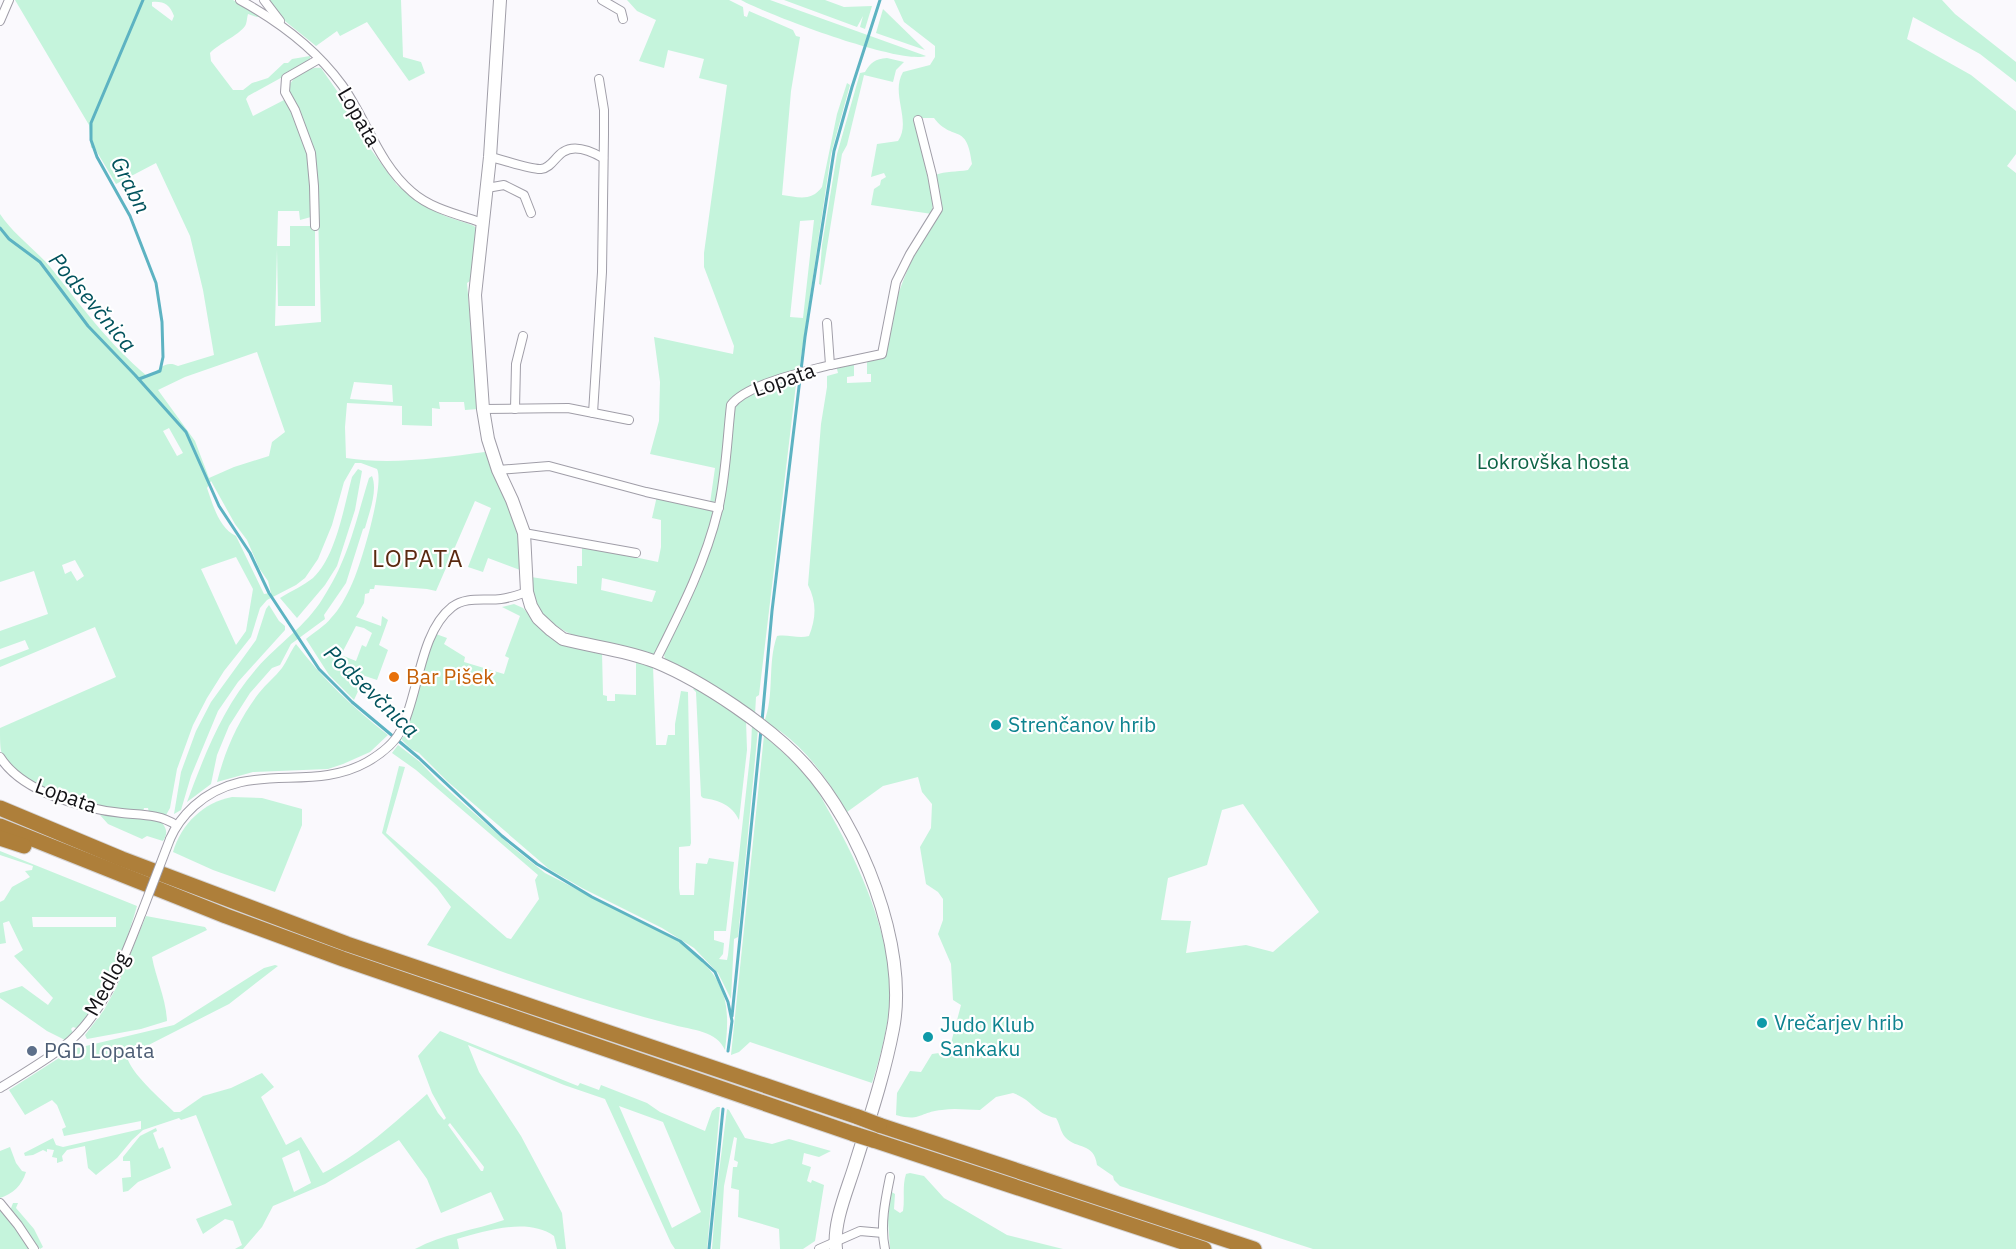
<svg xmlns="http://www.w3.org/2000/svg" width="2016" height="1249" font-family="'IBM Plex Sans',sans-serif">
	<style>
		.green { fill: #c5f4dc; fill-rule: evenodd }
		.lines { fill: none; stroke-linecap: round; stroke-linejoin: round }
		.stream { stroke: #5db3c2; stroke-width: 3 }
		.street-casing { stroke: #a09ea8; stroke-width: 10 }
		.secondary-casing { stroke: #a09ea8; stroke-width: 14 }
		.highway-casing { stroke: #d5d4d5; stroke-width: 17 }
		.street { stroke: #fff; stroke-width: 8 }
		.secondary { stroke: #fff; stroke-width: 12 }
		.highway { stroke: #ae7f3a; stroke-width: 15 }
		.street-bridge-casing { stroke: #a09ea8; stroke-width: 10; stroke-linecap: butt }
		.highway-bridge-casing { stroke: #d5d4d5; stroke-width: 17; stroke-linecap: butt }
		.street-bridge { stroke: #fff; stroke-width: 8 }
		.highway-bridge { stroke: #ae7f3a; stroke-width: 15 }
		.food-dot { fill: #e8710a; stroke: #fff; stroke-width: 2 }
		.culture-dot { fill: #0f9aa8; stroke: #fff; stroke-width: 2 }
		.service-dot { fill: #5c6f8a; stroke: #fff; stroke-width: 2 }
		.labels { text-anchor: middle; stroke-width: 4.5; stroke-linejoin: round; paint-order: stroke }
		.street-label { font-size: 21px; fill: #131216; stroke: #fff }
		.park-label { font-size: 21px; fill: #0d6446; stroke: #fff }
		.food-label { font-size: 21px; fill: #c56008; stroke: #fff; text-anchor: start }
		.culture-label { font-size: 21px; fill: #0d838f; stroke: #fff; text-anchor: start }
		.service-label { font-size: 21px; fill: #4e5e75; stroke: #fff; text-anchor: start }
		.water-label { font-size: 22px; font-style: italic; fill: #00525c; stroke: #fff }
		.quarter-label { font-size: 24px; letter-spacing: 1.5px; fill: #5a2a10; stroke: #fff }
	</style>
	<rect width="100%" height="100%" fill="#faf9fd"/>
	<!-- green -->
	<g class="green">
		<path d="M15 0H233L261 16 257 17 248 14C247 17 247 21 246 24 243 33 218 44 210 53L211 61 233 90H243L252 83 268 78 284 63H288L292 59 310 56V60L306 64 248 96 246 99 253 116 286 99C309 144 311 168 311 217L300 220 299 211H278L277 246H290V226H315V306H278L277 249 275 326 321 322 317 176 308 133 288 89C291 77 308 66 321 68L344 101 345 109 361 136 397 185 424 205 445 216 472 225 477 228 478 233 470 281 467 283 478 409 465 410 464 402H439L440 409 432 408V426L402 425V406L347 403 345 427 346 458C391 465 439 458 485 452L513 517 519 537 520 570 488 558 483 572 468 567 491 508 475 501 436 591 427 589 375 585 374 589H370L369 593 365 594 364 603 356 617 381 626 382 616 388 620 379 645 388 650 377 680 365 676 354 700 329 675 306 639C314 632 325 626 331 618 339 610 346 597 351 586 360 569 385 484 377 469L361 463H355L344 482 332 525 318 559 305 578 296 585 267 600 260 608 251 637 224 671 207 698 193 725 177 769 170 808 166 815 149 813 148 808H144L143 812C104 810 18 792 1 751 0 745 0 735 0 728L116 677 95 627 0 667V660L29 649 25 640 0 649V631L48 614 34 571 0 582V214C14 235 35 249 51 268 82 307 108 343 147 376H151C159 368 167 360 178 366L214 355 203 290 190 236 156 163 116 184 94 147 91 148 89 125ZM152 2C164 1 170 5 174 16L172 21 152 6ZM257 352 285 432 272 442 269 456 234 467 209 478 195 441 158 390 185 377ZM354 382 392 385 393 402 350 399ZM169 428 183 453 177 456 163 431ZM211 481 235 524 247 540 259 568 268 581 271 593 264 594 236 536C219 528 213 505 207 488ZM236 557 253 589 246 631 236 645 201 569ZM75 560 84 576 77 581 71 571 65 574 62 565ZM356 626 364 628 372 633 366 647 362 645 356 661 341 655Z"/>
		<polygon points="267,0 401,0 403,57 421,62 425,73 409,81 367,22 340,36 337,31 316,46 275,13"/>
		<path d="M627 0H729L743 7 744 16 747 17 749 11 793 30 796 36 800 37 791 91 782 195C798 197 811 202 822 187L837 114 847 83 850 85 831 154 799 371 735 396 717 500 712 503H710L715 468 650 454 659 421 660 382 654 337 733 354 734 346 704 267V253L727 85 699 78 704 59 668 50 664 68 639 61 656 20 637 11ZM814 220 803 318 790 317 800 221Z"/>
		<path d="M741 0H770L926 56C900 65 768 15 741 0Z"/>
		<polygon points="784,0 825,0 844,7 872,6 865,29 860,27 863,16 857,27"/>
		<path d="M894 0H1942L1955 14 2016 62V82L1980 54 1913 17 1907 39 1971 75 2016 111V154L2007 166 2016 173V1249H1313L1120 1186 1114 1180 1113 1176 1097 1165C1094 1142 1077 1150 1065 1137 1060 1131 1060 1124 1056 1118 1034 1113 1033 1100 1013 1093L996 1097 980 1110C967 1110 955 1108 942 1110 919 1112 921 1122 896 1115L897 1093 910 1071 921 1072 932 1054 946 1052 951 1043 961 1005 953 1000 951 964 938 934 943 920V899L938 892 926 884 920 847 931 828 932 804 922 792 918 777 883 786 847 812C829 782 809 752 780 731 775 728 769 726 764 722 775 695 767 664 777 636 788 634 798 639 809 636 816 618 817 603 808 585L821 424 827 387V376L838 373 836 365 854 362V376L847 377V383L871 382V374H867V359L879 357C893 308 907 257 938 215L935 175C946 171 956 172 968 170L972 164C967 121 953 143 934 118H915L933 202 932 214 871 205 874 189 880 185 881 180 886 177 884 173 871 177 877 144 898 141C912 121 890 94 903 72L930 65 935 57V46L904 22ZM1243 804 1319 912 1273 952 1246 945 1186 953 1191 921 1161 920 1168 878 1207 865 1222 810Z"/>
		<polygon points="883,9 923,48 925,50 876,33"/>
		<path d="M887 58 904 62 896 70 893 82 864 75 847 145 842 154 821 285 819 284 822 245 837 154 860 73 865 72C871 62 875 59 887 58Z"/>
		<polygon points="797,376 759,695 756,697 755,715 665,660 664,654 710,545 735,406 747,395"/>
		<path d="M358 469 362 471 355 510 337 566 325 585 297 618 280 598C291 591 303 586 313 578 336 557 344 506 352 477Z"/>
		<path d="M372 476C378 491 369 513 365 528L363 529 346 583 324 615 325 619 291 644 280 665 272 668 250 693 229 726 217 755 211 784 187 802C205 754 222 708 257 668 278 644 306 626 323 598 349 558 355 523 369 478Z"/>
		<path d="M657 496 713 510C707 562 677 610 654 656 617 647 557 642 537 605 532 597 532 586 531 577L577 584V566H582V546L658 562 661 547V520L652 518ZM602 578 656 591 652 602 601 590Z"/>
		<polygon points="514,604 523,608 533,619 602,652 603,695 607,696 607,701 615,701 615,694 636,695 636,660 653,666 656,745 666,745 668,735 675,735 675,724 681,691 688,692 691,843 690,846 679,847 679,888 680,895 694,895 696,863 707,864 709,858 734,862 726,931 714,931 714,940 724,943 723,954 719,959 727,960 728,955 751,747 752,724 758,729 738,937 734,939 731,999 718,973 694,948 662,928 582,888 549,869 447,781 419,753 411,749 401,739 404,736 431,646 436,634 447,638 444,644 465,657 464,662 504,674 509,658 505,656 520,616 502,607"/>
		<polygon points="269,605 279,621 285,626 285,630 238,682 218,711 191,776 181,810 174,814 181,772 196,731 211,702 256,640 266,609"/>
		<path d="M296 644C323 679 353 708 388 735L370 752 343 764 328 769 253 772 217 782C225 750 239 719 259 693 266 684 275 677 282 668 287 661 290 652 296 644Z"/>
		<path d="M695 688 746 720 747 750 739 820C732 805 719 800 703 798L701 796 696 692 693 689Z"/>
		<path d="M764 735C777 748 792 759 804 773 816 785 823 801 831 815 860 866 892 938 890 998 888 1027 881 1055 872 1083L750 1042 739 1052 731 1055Z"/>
		<path d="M398 745 420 762 439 782 511 846 545 873 680 942C723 976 732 996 725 1050 717 1031 692 1030 674 1025 590 1004 508 974 427 945L451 907 437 888 382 833 399 766 405 767 386 833 507 938 511 939 539 899 535 880 538 875 416 770 392 753Z"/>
		<path d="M232 797 262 798 302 809V825L275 892 213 870 173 852C181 824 204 802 232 797Z"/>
		<path d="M100 815 159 820C166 826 169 833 163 841L147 836 142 839 108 824Z"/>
		<path d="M0 851 137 906C127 941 105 1007 76 1028L73 1027 71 1029 73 1033 65 1040 47 1031 0 998V993L22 986 48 1005 53 998 14 956 23 950 9 921 3 923 6 943 0 944V902L4 900 12 887 30 877 25 871 32 870 33 866 0 855ZM32 917H116V927H33Z"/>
		<path d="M146 916 205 927 207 930 152 957C156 979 166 998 167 1021L141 1029 87 1039 85 1035 104 1010 116 988Z"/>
		<path d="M275 965 278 966 229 1004 127 1056C129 1072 162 1100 174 1112H180L203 1096 231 1088 262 1073 274 1087 261 1097 286 1145 301 1137 323 1173C362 1153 394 1123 427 1094L438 1113 444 1120 446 1118 432 1093 418 1056 440 1031 578 1086 580 1083 599 1090 601 1085 647 1103 660 1112 705 1131 712 1111 717 1107H720L707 1249H675L671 1243 605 1099 564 1085 468 1045 479 1072 521 1136 562 1213 566 1249H557L554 1236C528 1217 485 1231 457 1239L459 1249H415C443 1234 475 1230 504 1220L491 1192 441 1213 427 1179 399 1140 325 1184 273 1206 262 1227 243 1249H235L242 1245 233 1221 225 1219 203 1234 196 1219 232 1205 196 1115 181 1120 179 1118 143 1130 132 1140 117 1158 96 1175 88 1168 85 1146 67 1150 62 1156 63 1161 57 1163V1158L52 1157 54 1150 47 1149V1152L43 1150 33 1155 25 1156 24 1153 53 1138 56 1145 63 1147 141 1129V1121L64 1136 62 1129 66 1127 57 1105 52 1100 25 1115 9 1090 73 1049 174 1025 264 968ZM619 1106 663 1122 701 1212 672 1228ZM450 1123 484 1167 483 1171H481L448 1125ZM299 1150 311 1183 294 1192 282 1158Z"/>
		<polygon points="727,1109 729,1110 745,1138 772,1144 789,1139 831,1151 819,1157 804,1153 802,1164 811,1167 807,1181 811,1183 812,1180 824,1185 815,1241 803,1249 780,1249 779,1229 738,1217 739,1190 731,1188 733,1167 737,1167 738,1162 734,1160 737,1138 734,1137 724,1186 720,1249 712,1249 716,1196"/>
		<polygon points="156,1128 157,1131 153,1133 159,1149 163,1147 171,1168 138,1182 128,1191 123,1192 122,1178 131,1177 130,1161 123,1161 123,1157 140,1136"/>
		<path d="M10 1147 16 1163 22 1171 26 1172C22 1185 13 1194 0 1198V1151Z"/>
		<path d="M910 1173 924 1176 944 1198 1007 1235 1063 1249H890L888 1220 890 1191 895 1194 894 1209 900 1213 903 1211C905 1199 902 1186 906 1174Z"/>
		<polygon points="13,1203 18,1203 16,1208 34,1229 43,1247 40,1249 10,1211"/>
		<polygon points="0,1209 15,1225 31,1249 0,1249"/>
	</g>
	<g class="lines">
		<!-- stream -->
		<g class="stream">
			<polyline points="0,228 9,239 40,262 88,326 135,375 186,432 219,506 250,553 269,593 319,669 352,702 419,758 502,836 537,864 592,897 680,941 703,961 715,972 728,1002 732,1021 728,1051"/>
			<polyline points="139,379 160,371 163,357 162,322 156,283 130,216 97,157 91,140 91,123 143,0"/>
			<polyline points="762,721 772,611 805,337 834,151 852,87 880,0"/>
			<polyline points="732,1016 761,730"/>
			<polyline points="709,1249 723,1109"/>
		</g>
		<!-- street casing -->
		<g class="street-casing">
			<g id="street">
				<path d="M240 0C278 21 316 49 342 85 367 120 378 163 412 192 431 209 460 215 483 223"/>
				<polyline points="264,0 280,21"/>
				<polyline points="602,0 621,11 623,19"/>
				<polyline points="0,21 9,0"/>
				<path d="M490 157C501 159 531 170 541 169 551 168 555 157 563 152 575 144 591 151 603 158"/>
				<polyline points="487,188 504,185 524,195 531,213"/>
				<polyline points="315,226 314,186 311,153 295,110 285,92 286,78 319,59"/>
				<polyline points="830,365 882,354 896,282 910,254 938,209 932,175 918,120"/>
				<polyline points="483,409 568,408 629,420"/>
				<polyline points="515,409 516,364 523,336"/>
				<polyline points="593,413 602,272 604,134 604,110 599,79"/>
				<polyline points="498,470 549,466 646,492 719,508"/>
				<polyline points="524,533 636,553"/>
				<path d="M655 662C680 612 705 564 718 510 726 476 727 440 731 405 747 384 804 372 830 365L827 323"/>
				<path d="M0 757C22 792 83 809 122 813 141 815 160 814 176 825"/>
				<path d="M170 839C176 825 183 816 194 806 248 758 310 794 367 762 379 755 393 745 400 732 419 696 419 633 452 607 466 596 485 601 501 599 510 598 518 595 527 592"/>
				<path d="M0 1088C21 1075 43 1062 63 1047 105 1014 123 960 142 912"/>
				<polyline points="0,1203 18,1225 34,1249"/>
				<polyline points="819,1249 860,1231 883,1233"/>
				<path d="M885 1249C880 1226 885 1201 890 1177"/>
			</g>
		</g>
		<!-- secondary casing -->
		<g class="secondary-casing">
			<path id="secondary" d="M500 0 490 157 475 295 483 409 488 439 498 470 512 500 524 533 527 592 531 606 538 618 551 630 563 639C594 647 626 650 656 662 702 681 771 727 805 765 860 825 909 947 893 1029 884 1076 869 1120 855 1165 847 1191 833 1222 836 1249"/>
		</g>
		<!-- highway casing -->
		<g class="highway-casing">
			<g id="highway">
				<polyline points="0,808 122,859 347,944 858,1117"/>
				<polyline points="0,826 226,916 343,959 854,1134"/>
				<polyline points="0,838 24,846"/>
				<polyline points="879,1125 1254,1249"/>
				<polyline points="873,1140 1204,1249"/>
			</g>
		</g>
		<!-- street -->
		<use href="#street" class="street"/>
		<!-- secondary -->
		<use href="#secondary" class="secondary"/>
		<!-- highway -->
		<use href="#highway" class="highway"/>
		<!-- street-bridge casing -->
		<g class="street-bridge-casing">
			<polyline id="street-bridge" points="142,912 170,839"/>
		</g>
		<!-- highway-bridge casing -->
		<g class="highway-bridge-casing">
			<g id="highway-bridge">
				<polyline points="858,1117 879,1125"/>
				<polyline points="854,1134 873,1140"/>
			</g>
		</g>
		<!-- street-bridge -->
		<use href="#street-bridge" class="street-bridge"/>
		<!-- highway-bridge -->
		<use href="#highway-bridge" class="highway-bridge"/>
	</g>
	<!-- markers -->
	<circle class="food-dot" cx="394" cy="677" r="6"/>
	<g class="culture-dot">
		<circle cx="996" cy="725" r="6"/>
		<circle cx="1762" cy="1023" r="6"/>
		<circle cx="928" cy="1037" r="6"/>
	</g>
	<circle class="service-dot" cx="32" cy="1051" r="6"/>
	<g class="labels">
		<!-- street labels -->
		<g class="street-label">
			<text transform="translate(359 117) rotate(60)" y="7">Lopata</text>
			<text transform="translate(784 380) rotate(-19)" y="7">Lopata</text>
			<text transform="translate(66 796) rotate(20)" y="7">Lopata</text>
			<text transform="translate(107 984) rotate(-61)" y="7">Medlog</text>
		</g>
		<!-- park labels -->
		<g class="park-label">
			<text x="1553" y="469">Lokrovška hosta</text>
		</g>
		<!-- food labels -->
		<g class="food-label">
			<text x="406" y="684">Bar Pišek</text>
		</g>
		<!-- culture labels -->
		<g class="culture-label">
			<text x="1008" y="732">Strenčanov hrib</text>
			<text x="1774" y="1030">Vrečarjev hrib</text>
			<text x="940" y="1032">Judo Klub<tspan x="940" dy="24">Sankaku</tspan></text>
		</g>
		<!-- service labels -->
		<g class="service-label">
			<text x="44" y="1058">PGD Lopata</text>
		</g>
		<!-- water labels -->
		<g class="water-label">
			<text transform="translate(131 185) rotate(63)" y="8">Grabn</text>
			<text transform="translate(93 302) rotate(50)" y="8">Podsevčnica</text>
			<text transform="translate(372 691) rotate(44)" y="8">Podsevčnica</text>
		</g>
		<!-- quarter labels -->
		<g class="quarter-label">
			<text x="418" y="567">LOPATA</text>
		</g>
	</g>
</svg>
